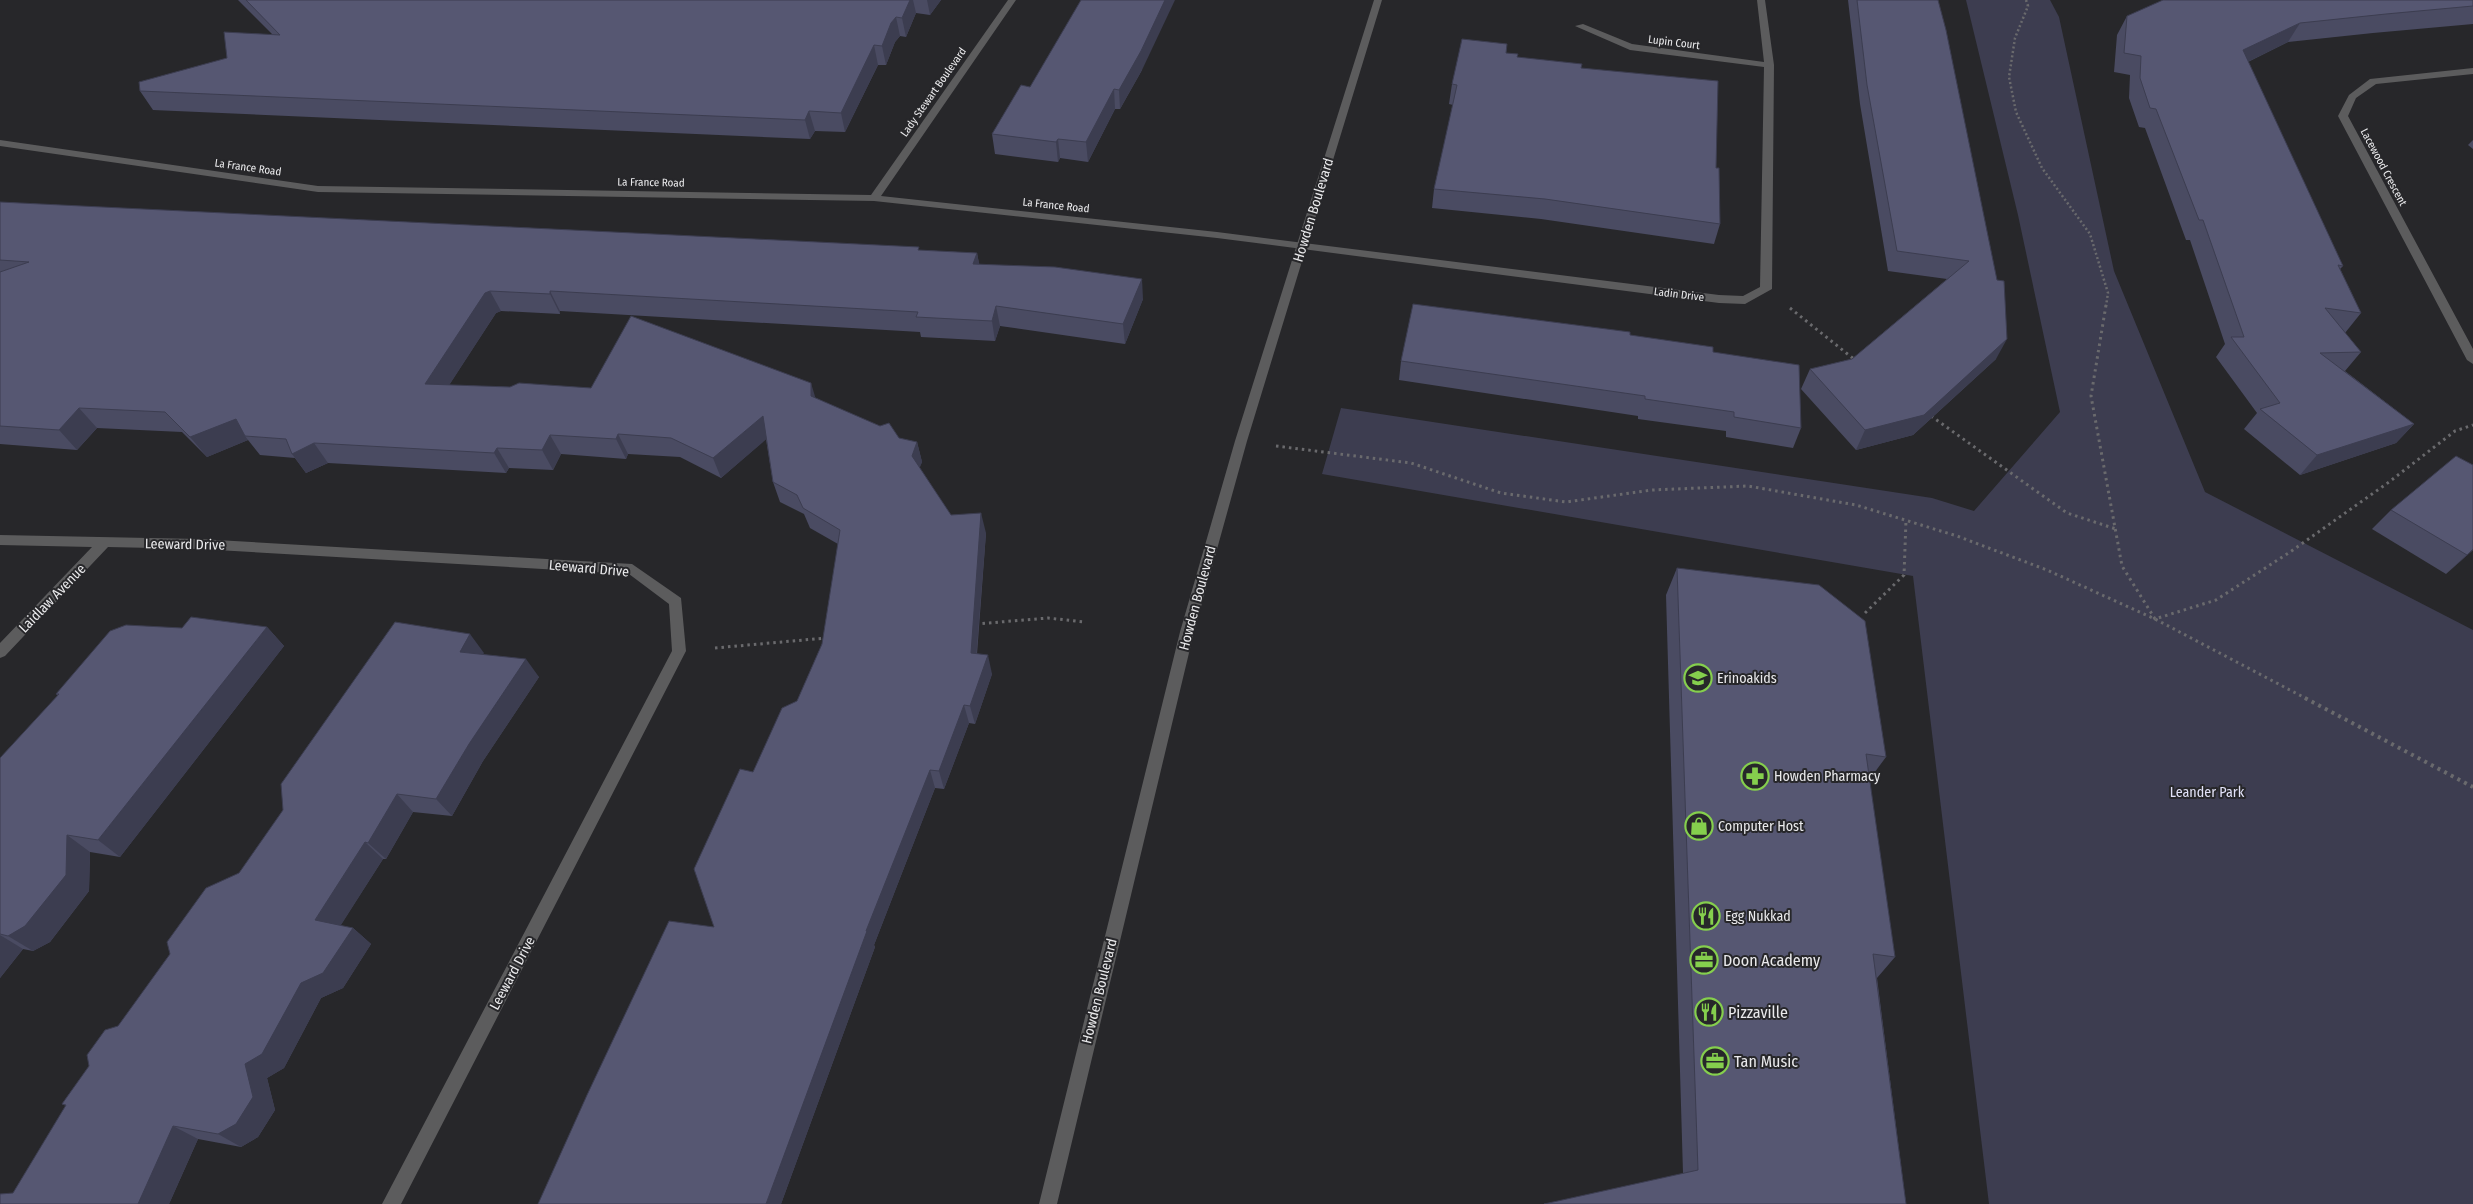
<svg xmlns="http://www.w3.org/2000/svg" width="2473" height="1204" font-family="'Fira Sans Condensed',sans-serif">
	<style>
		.green { fill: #3d3d50 }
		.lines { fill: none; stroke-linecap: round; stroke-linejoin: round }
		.path-far2 { stroke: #6a6a6d; stroke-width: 2.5; stroke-dasharray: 2 2.5; stroke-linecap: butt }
		.path-far1 { stroke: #6a6a6d; stroke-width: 3; stroke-dasharray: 2.5 4; stroke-linecap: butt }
		.path { stroke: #6a6a6d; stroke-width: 4; stroke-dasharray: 3 4.5; stroke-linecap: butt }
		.minor { fill: #5c5c5d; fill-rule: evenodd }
		.tertiary { fill: #5c5c5d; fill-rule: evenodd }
		.wall { fill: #4a4b62 }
		.shaded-wall { fill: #3c3d50 }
		.building { fill: #565772; stroke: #3c3d50 }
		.labels { text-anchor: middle; stroke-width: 4; stroke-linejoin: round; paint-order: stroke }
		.far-street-label { font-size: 11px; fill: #eaeaec; stroke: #27272a }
		.street-label { font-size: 14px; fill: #eaeaec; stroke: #27272a }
		.poi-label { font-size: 14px; fill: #eaeaec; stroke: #27272a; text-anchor: start }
		.park-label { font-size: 14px; fill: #e2e2f8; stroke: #27272a }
		.near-poi-label { font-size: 16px; fill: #eaeaec; stroke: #27272a; text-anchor: start }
	</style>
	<rect width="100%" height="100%" fill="#27272a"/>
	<!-- green -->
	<polygon class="green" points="1966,0 2050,0 2059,17 2114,271 2205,492 2473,630 2473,1204 1989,1204 1913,576 1322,474 1341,408 1932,498 1974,511 2060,412 2018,215"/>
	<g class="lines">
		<!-- path-far2 -->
		<polyline class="path-far2" points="2026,0 2028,6 2015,38 2009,77 2016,112 2042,168 2090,234 2108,293 2106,306"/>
		<!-- path-far1 -->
		<g class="path-far1">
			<polyline points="2106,305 2091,396 2122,566 2155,619 2216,600 2290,552 2389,482 2455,431 2473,425"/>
			<polyline points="1790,308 1855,360"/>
			<polyline points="1931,416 2067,513 2116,529"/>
			<polyline points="1276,446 1411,463 1501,493 1566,502 1652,490 1748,486 1856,505 1957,536 2047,570 2155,619 2307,699"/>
			<polyline points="1865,613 1904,575 1906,520"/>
			<polyline points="976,624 1048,618 1085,622"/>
			<polyline points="715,648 826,638"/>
		</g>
		<!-- path -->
		<polyline class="path" points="2305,698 2473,787"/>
		<!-- minor -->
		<g class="minor">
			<polygon points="1008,0 1016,0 881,196 1217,232 1719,295 1743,296 1760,287 1764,67 1630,50 1575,26 1583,24 1632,44 1764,62 1757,0 1765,0 1774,65 1772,289 1745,304 1719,303 1217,238 874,201 318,192 0,146 0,140 318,186 871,195"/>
			<polygon points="2473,68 2473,74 2376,84 2356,98 2348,116 2473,349 2473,364 2467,360 2338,116 2349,95 2370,79"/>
			<polygon points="0,535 199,539 632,564 681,598 686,651 401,1204 382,1204 672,651 669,604 629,574 199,549 108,547 5,656 0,658 0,643 92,547 0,545"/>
		</g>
		<!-- tertiary -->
		<polygon class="tertiary" points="1374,0 1382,0 1247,441 1194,632 1057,1204 1039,1204 1180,632 1235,441"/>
	</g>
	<!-- wall -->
	<g class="wall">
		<polygon points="238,0 941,0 930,15 916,13 906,37 900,36 895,42 886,65 878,65 845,132 815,131 810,139 153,110 140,91 227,58 272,34"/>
		<polygon points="1848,0 1938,0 1996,359 1913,435 1856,450 1801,389 1810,369 1852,359 1947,279 1888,271 1860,104"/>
		<polygon points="2473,0 2473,24 2373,33 2288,42 2248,62 2343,266 2340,269 2361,313 2345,333 2361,352 2345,371 2414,424 2396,443 2300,475 2244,429 2257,413 2216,357 2225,344 2190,240 2186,240 2145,128 2139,127 2129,98 2130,75 2114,72 2117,35 2127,16"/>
		<polygon points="1506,53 1517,57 1581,68 1716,168 1720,224 1714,244 1541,219 1432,208 1434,189 1453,105 1449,104 1452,84"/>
		<polygon points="1142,70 1120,109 1115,109 1088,162 1060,158 1058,162 995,154 992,134 1030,87"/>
		<polygon points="2473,140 2473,149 2468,145"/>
		<polygon points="0,202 977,253 979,264 1143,299 1125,344 1000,326 995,341 921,337 920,332 560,311 560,314 501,311 496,313 449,385 510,387 591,388 816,398 899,438 917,442 922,462 919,468 951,515 986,533 977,654 992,674 975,724 969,723 944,789 935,788 874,945 875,947 781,1204 538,1204 714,927 753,772 797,701 822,644 838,544 810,528 804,514 780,502 773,482 766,439 721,478 680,457 628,454 626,459 561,454 553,470 509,468 506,473 328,463 306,473 295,458 260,455 248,440 207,457 182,432 97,428 77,450 0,444"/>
		<polygon points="1630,335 1713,352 1801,428 1793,448 1726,437 1726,431 1638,419 1638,416 1399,380 1401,361"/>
		<polygon points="2391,510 2473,550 2446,574 2372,529"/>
		<polygon points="1677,568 1886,757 1869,780 1895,957 1877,978 1906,1204 1683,1173 1666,595"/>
		<polygon points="267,627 284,646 120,857 90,852 89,891 50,942 33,951 23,949 0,978 0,758 58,696 56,694 182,628"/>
		<polygon points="484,653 483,654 539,677 483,761 452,816 413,812 386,859 383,859 340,926 353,928 371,944 343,988 321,998 284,1068 267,1078 275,1110 258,1137 241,1147 198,1139 169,1204 0,1204 13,1193 66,1106 62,1104 118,1026 239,873"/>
	</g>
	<!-- shaded-wall -->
	<g class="shaded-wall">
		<polygon points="910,0 913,0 916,13 906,37 902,18"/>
		<polygon points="927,0 941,0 930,15"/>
		<polygon points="1165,0 1175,0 1142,70 1120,109 1119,90"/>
		<polygon points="896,17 900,36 895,42 886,65 882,46 891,23"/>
		<polygon points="2300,23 2288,42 2231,70 2243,50"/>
		<polygon points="874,45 878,65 845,132 841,113"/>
		<polygon points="1114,89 1115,109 1088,162 1086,142"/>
		<polygon points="809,111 815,131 810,139 805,120"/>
		<polygon points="1058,139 1060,158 1058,162 1056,142"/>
		<polygon points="977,253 981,272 973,264"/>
		<polygon points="1142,279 1143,299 1125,344 1123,324"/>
		<polygon points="490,291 501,311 496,313 437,404 425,384 485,293"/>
		<polygon points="550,291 560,311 560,314 550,294"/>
		<polygon points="996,306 1000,326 995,341 992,321"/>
		<polygon points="2007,339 1996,359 1913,435 1856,450 1865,430"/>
		<polygon points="811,383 817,403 811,396"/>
		<polygon points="79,408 97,428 77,450 59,430"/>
		<polygon points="763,416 770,436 721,478 713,458"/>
		<polygon points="236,419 245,436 248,440 207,457 190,437"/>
		<polygon points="2414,424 2396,443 2300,475 2317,455"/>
		<polygon points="618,434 628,454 626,459 616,439"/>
		<polygon points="550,435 561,454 553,470 542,450"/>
		<polygon points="917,442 922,462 917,475 912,456"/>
		<polygon points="314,443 328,463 306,473 292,454"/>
		<polygon points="497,448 509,468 506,473 494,453"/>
		<polygon points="981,513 986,533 975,672 971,653"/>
		<polygon points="2473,549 2473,550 2446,574"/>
		<polygon points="267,627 284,646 120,857 98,840"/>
		<polygon points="470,634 484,653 474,670 460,652"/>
		<polygon points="988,655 992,674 975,724 970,706"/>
		<polygon points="526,659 539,677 483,761 452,816 436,799 469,744"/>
		<polygon points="964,705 969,723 944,789 939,771"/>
		<polygon points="930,770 935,788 874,945 875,947 781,1204 766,1204 866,931"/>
		<polygon points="397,794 413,812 386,859 368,843"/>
		<polygon points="67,835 90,852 89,891 50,942 33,951 8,936"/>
		<polygon points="365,842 383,859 334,936 315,920"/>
		<polygon points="353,928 371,944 343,988 321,998 284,1068 267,1078 275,1110 258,1137 241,1147 218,1134 245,1064 301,983"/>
		<polygon points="0,935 23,949 0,978"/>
		<polygon points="173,1126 198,1139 169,1204 138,1204"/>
	</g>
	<!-- building -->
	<g class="building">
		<polygon points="246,0 910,0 902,18 896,17 891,23 882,46 874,45 841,113 809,111 805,120 140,91 139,82 227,58 224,32 280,35"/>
		<polygon points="1081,0 1165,0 1141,51 1119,90 1114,89 1086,142 1058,139 1056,142 992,134 1021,85 1030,87"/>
		<polygon points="1857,0 1938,0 1946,30 1997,280 2004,281 2007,339 1924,415 1865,430 1810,369 1852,359 1969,261 1897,251 1867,85"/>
		<polygon points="2163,0 2473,0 2473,6 2386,14 2300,23 2243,50 2343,266 2338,265 2361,313 2325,308 2361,352 2320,353 2414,424 2317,455 2260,409 2280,403 2231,337 2244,337 2203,220 2199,220 2156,109 2150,108 2140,78 2141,56 2124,53 2127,16"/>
		<polygon points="1462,39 1507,44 1506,53 1518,54 1517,57 1582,64 1581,68 1718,81 1716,168 1719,168 1720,224 1545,199 1434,189 1457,85 1452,84"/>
		<polygon points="0,202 919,247 918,250 977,253 973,264 1055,267 1142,279 1123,324 996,306 992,321 916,317 918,312 550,291 550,294 490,291 485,293 425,384 510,387 519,383 591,388 631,316 811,383 811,396 880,426 889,423 899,438 917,442 912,456 951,515 981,513 971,653 988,655 970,706 964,705 939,771 930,770 866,931 867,931 766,1204 538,1204 587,1095 669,921 714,927 694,869 740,769 753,772 782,708 797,701 822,644 840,530 803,508 797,495 773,482 763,416 713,458 671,438 618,434 616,439 550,435 542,450 497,448 494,453 314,443 292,454 286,439 245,436 236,419 190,437 165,412 79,408 59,430 0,426 0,272 29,262 0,260"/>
		<polygon points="1413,304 1630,332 1630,335 1713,347 1713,352 1799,365 1801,428 1734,417 1734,412 1645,399 1645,396 1401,361"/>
		<polygon points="2456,456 2473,465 2473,549 2467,555 2391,510"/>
		<polygon points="1677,568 1819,585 1865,621 1886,757 1866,754 1895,957 1873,954 1906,1204 1544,1204 1698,1170"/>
		<polygon points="191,617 267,627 98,840 67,835 66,875 25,926 8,936 0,934 0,758 59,694 56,694 110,631 126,625 182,628"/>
		<polygon points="395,622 470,634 460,652 526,659 469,744 436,799 397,794 368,843 365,842 315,920 353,928 323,973 301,983 262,1054 245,1064 253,1097 236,1124 218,1134 173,1126 138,1204 0,1204 0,1194 13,1193 66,1105 62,1104 89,1066 87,1055 105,1030 118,1026 170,954 167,942 206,888 239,873 283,810 281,784"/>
	</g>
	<!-- icons -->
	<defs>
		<g id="school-ring" transform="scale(1.4375)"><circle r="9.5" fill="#27272a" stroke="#85cf4d" stroke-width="1.5"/><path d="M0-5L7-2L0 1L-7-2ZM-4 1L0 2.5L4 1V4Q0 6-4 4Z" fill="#85cf4d"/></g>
		<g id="pharmacy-ring" transform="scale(1.4375)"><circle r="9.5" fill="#27272a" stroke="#85cf4d" stroke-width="1.5"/><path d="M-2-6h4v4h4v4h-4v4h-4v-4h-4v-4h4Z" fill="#85cf4d"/></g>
		<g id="shop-ring" transform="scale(1.4375)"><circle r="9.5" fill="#27272a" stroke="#85cf4d" stroke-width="1.5"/><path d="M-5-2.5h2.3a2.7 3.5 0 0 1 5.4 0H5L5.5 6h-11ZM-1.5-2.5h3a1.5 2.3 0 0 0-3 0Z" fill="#85cf4d"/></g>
		<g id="restaurant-ring" transform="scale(1.4375)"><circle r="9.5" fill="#27272a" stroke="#85cf4d" stroke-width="1.5"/><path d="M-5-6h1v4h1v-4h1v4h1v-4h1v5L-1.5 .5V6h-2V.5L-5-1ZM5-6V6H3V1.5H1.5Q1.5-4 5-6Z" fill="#85cf4d"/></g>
		<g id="office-ring" transform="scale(1.4375)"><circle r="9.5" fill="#27272a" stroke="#85cf4d" stroke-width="1.5"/><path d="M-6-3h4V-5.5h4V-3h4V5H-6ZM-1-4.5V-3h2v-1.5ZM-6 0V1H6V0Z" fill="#85cf4d"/></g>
	</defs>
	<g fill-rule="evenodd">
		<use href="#school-ring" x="1698" y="678"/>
		<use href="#pharmacy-ring" x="1755" y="776"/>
		<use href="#shop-ring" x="1699" y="826"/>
		<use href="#restaurant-ring" x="1706" y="916"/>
		<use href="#office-ring" x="1704" y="960"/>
		<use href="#restaurant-ring" x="1709" y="1012"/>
		<use href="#office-ring" x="1715" y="1061"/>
	</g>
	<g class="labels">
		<!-- far-street labels -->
		<g class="far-street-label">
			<text transform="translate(1674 42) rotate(7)" y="4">Lupin Court</text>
			<text transform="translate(933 92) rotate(-55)" y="4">Lady Stewart Boulevard</text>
			<text transform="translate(248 167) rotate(8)" y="4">La France Road</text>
			<text transform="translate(2384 167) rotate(62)" y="4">Lacewood Crescent</text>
			<text transform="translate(651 182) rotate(1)" y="4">La France Road</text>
			<text transform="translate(1056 205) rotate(6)" y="4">La France Road</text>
			<text transform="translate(1679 294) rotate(7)" y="4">Ladin Drive</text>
		</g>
		<!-- street labels -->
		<g class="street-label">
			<text transform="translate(1313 210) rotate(-73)" y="5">Howden Boulevard</text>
			<text transform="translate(185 544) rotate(1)" y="5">Leeward Drive</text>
			<text transform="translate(589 568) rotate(5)" y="5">Leeward Drive</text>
			<text transform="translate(52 598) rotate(-46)" y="5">Laidlaw Avenue</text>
			<text transform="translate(1197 598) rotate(-75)" y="5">Howden Boulevard</text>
			<text transform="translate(512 973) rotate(-62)" y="5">Leeward Drive</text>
			<text transform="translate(1099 991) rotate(-76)" y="5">Howden Boulevard</text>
		</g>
		<!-- poi labels -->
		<g class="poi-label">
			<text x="1717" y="683">Erinoakids</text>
			<text x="1774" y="781">Howden Pharmacy</text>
			<text x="1718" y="831">Computer Host</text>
			<text x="1725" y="921">Egg Nukkad</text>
		</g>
		<!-- park labels -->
		<g class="park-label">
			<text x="2207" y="797">Leander Park</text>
		</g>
		<!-- near-poi labels -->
		<g class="near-poi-label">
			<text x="1723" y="966">Doon Academy</text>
			<text x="1728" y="1018">Pizzaville</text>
			<text x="1734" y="1067">Tan Music</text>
		</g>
	</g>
</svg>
